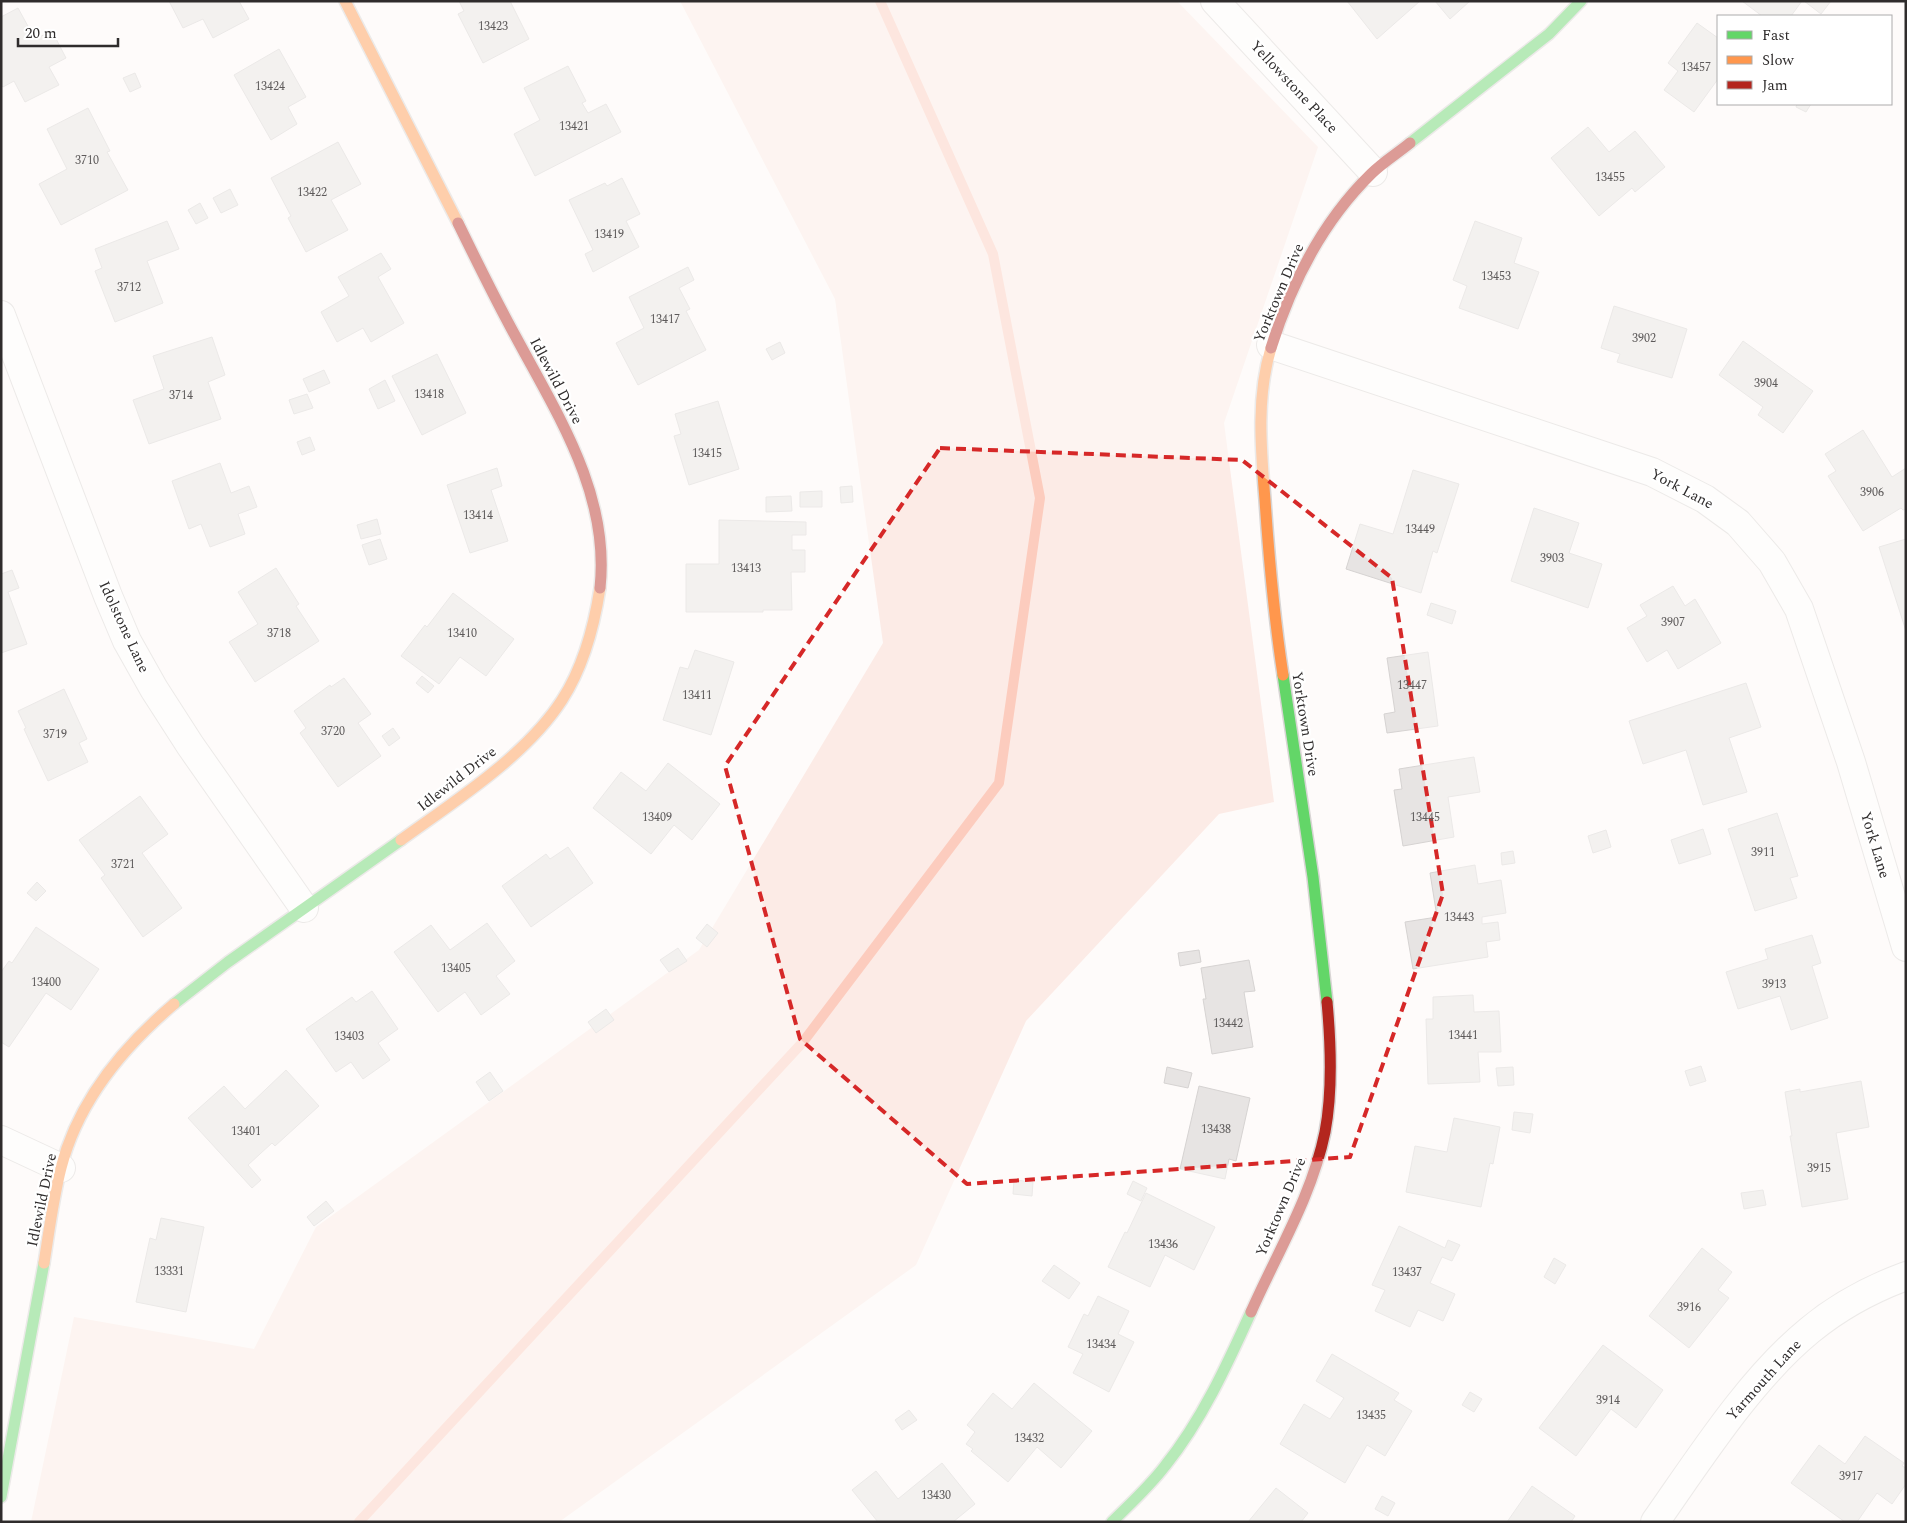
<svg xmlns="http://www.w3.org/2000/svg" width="1907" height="1523" font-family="Spectral,serif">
	<rect width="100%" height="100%" fill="#fefbfa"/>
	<path fill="#fcebe6" d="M 680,1 L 1177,1 L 1318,147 L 1224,423 L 1274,802 L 1219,814 L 1026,1021 L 916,1265 L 559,1522 L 31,1522 L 74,1317 L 254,1349 L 316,1227 L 699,950 L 883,643 L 835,299 Z"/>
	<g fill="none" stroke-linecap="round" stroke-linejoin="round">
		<path stroke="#fcccbe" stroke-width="10" d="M 359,1522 L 803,1042 L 999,783 L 1040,498 L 993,254 L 880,1"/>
	</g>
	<g fill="#e7e4e3" stroke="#d6d3d2">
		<path d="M 169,1 L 239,1 L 249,19 L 213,38 L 203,19 L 183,28 Z"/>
		<path d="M 459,1 L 510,1 L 529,39 L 483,63 L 458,14 L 464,11 Z"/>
		<path d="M 1347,1 L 1420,1 L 1377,39 Z"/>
		<path d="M 1435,1 L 1470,1 L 1450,19 Z"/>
		<path d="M 1742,1 L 1802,1 L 1791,16 L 1762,16 Z"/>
		<path d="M 1804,1 L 1831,1 L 1821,14 Z"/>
		<path d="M 18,8 L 35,39 L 52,31 L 66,58 L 49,67 L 59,85 L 25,102 L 14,81 L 3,87 L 1,85 L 1,17 Z"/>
		<path d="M 1697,23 L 1718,38 L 1718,79 L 1694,112 L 1664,90 L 1678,71 L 1668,63 Z"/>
		<path d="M 279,49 L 306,97 L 288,107 L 297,124 L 271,140 L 234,75 Z"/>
		<path d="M 568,66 L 586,101 L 582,103 L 588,113 L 606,104 L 621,132 L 535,176 L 514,134 L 540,120 L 524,88 Z"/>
		<path d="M 135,73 L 141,87 L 130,92 L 123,78 Z"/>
		<path d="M 1797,104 L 1811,104 L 1806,112 L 1796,107 Z"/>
		<path d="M 88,108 L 110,151 L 107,152 L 128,190 L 61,225 L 39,184 L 67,169 L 47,129 Z"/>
		<path d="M 1588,127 L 1609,152 L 1635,131 L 1665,167 L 1635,192 L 1632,188 L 1599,216 L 1551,158 Z"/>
		<path d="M 338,142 L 361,184 L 331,200 L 348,230 L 306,252 L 288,218 L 291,216 L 271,178 Z"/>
		<path d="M 622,178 L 640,214 L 626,221 L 639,247 L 593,272 L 585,254 L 593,250 L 569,200 L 605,183 L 607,186 Z"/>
		<path d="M 230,189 L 238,205 L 221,213 L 213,198 Z"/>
		<path d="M 200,203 L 208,218 L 196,224 L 188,210 Z"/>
		<path d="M 167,221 L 179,249 L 147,261 L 163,303 L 115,322 L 95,271 L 102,268 L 95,249 Z"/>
		<path d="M 1475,221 L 1522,238 L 1514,263 L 1539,272 L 1518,329 L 1459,308 L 1467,286 L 1453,280 Z"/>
		<path d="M 381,253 L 391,269 L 378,277 L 404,323 L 371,342 L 363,328 L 337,342 L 321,312 L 349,296 L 338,277 Z"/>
		<path d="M 688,267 L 694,280 L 679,288 L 690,309 L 686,311 L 706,350 L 638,385 L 616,343 L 644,328 L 629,297 Z"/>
		<path d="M 1614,306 L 1687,329 L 1672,378 L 1617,362 L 1620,354 L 1601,348 Z"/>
		<path d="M 212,337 L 225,375 L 208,382 L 221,419 L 149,444 L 133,400 L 164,389 L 153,356 Z"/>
		<path d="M 1743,341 L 1813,391 L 1783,433 L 1758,415 L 1763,407 L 1719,375 Z"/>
		<path d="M 780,342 L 785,353 L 772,360 L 766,349 Z"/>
		<path d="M 437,354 L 466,413 L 422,435 L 392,376 Z"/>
		<path d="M 324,370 L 330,383 L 309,392 L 303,379 Z"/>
		<path d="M 385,380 L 395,401 L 378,409 L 369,389 Z"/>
		<path d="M 307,394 L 313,408 L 294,414 L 289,400 Z"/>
		<path d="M 718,401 L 739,469 L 689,485 L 674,436 L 681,434 L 675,414 Z"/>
		<path d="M 1863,430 L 1892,477 L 1906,468 L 1906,509 L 1903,510 L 1901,508 L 1863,531 L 1828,476 L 1836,471 L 1825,454 Z"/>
		<path d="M 310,437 L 315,450 L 302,455 L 297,442 Z"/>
		<path d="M 220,463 L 231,493 L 249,486 L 257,507 L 238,514 L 245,534 L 210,547 L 201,524 L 189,529 L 172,481 Z"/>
		<path d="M 497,468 L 502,486 L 491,490 L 508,541 L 470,553 L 447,485 Z"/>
		<path d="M 1413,470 L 1459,484 L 1437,553 L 1433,551 L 1421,593 L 1346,569 L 1360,524 L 1393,534 Z"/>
		<path d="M 852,486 L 853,502 L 841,503 L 840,487 Z"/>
		<path d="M 822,491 L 822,507 L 800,507 L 800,492 Z"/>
		<path d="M 791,496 L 792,511 L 766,512 L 766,497 Z"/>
		<path d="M 1534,508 L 1579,523 L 1569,553 L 1602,564 L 1588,608 L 1511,581 Z"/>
		<path d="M 377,519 L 381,534 L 361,539 L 357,525 Z"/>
		<path d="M 719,520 L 806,522 L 806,535 L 792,535 L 792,550 L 805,550 L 805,572 L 791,572 L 792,610 L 763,610 L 763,612 L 686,612 L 686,564 L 719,564 Z"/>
		<path d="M 380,539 L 387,559 L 369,565 L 362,545 Z"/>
		<path d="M 1906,539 L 1906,631 L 1879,547 Z"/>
		<path d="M 276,568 L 299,604 L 296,606 L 319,641 L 255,682 L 229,642 L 258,624 L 238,592 Z"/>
		<path d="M 12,570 L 19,588 L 8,592 L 27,644 L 1,653 L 1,574 Z"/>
		<path d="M 1673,586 L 1685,606 L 1695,599 L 1721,643 L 1678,669 L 1667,650 L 1647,662 L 1627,628 L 1647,616 L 1640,605 Z"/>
		<path d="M 453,593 L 514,639 L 486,676 L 460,657 L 439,684 L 401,656 L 425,625 L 427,627 Z"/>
		<path d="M 1431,603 L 1456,611 L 1452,624 L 1427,615 Z"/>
		<path d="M 695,650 L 734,662 L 711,735 L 663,720 L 680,667 L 688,669 Z"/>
		<path d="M 1428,652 L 1438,726 L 1387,733 L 1384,714 L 1395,712 L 1387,658 Z"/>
		<path d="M 422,676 L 434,686 L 428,693 L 416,683 Z"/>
		<path d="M 344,678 L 371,714 L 358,723 L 381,756 L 338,787 L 300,733 L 306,728 L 294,711 L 330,685 L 331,687 Z"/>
		<path d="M 1746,683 L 1761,727 L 1729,738 L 1747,792 L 1703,805 L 1686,750 L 1643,764 L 1629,721 Z"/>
		<path d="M 64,689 L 87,739 L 79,743 L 88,762 L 48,781 L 24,729 L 26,728 L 18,711 Z"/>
		<path d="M 393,728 L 400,738 L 389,746 L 382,736 Z"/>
		<path d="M 1474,757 L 1480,792 L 1448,797 L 1454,837 L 1403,846 L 1394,790 L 1402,789 L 1399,769 Z"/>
		<path d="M 668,763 L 720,804 L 692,840 L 674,825 L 651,854 L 593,808 L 621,772 L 646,791 Z"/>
		<path d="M 140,796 L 168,834 L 142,853 L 182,908 L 143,937 L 101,878 L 105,875 L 79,840 Z"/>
		<path d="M 1777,813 L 1798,876 L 1790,878 L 1797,898 L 1755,911 L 1728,829 Z"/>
		<path d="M 1703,829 L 1711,854 L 1679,864 L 1671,840 Z"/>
		<path d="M 1606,830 L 1611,847 L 1593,853 L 1588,836 Z"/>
		<path d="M 568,847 L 593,883 L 531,927 L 502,886 L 546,854 L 550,859 Z"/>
		<path d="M 1513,851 L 1515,863 L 1502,865 L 1501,853 Z"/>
		<path d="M 1475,865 L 1478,884 L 1501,880 L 1506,913 L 1482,917 L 1482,924 L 1498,922 L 1500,940 L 1486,942 L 1488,957 L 1413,969 L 1405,922 L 1437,917 L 1430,873 Z"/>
		<path d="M 37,882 L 46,891 L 36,901 L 27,893 Z"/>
		<path d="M 487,923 L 515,961 L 496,976 L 510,994 L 481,1015 L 465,992 L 438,1012 L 394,952 L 431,925 L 450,950 Z"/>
		<path d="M 707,924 L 718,933 L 707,947 L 696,938 Z"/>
		<path d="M 36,927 L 99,969 L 71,1010 L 46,993 L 9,1047 L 1,1042 L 1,972 L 9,961 L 12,963 Z"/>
		<path d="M 1812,935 L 1821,963 L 1812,966 L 1828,1018 L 1791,1030 L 1780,996 L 1738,1009 L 1726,972 L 1768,959 L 1765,949 Z"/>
		<path d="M 678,948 L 687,961 L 669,972 L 660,960 Z"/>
		<path d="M 1199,950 L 1201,962 L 1180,966 L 1178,953 Z"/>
		<path d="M 1249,960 L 1255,991 L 1244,992 L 1253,1047 L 1212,1054 L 1203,999 L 1206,999 L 1201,968 Z"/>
		<path d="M 372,991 L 398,1029 L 378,1043 L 390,1060 L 363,1079 L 351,1062 L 336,1072 L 306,1029 L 352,997 L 356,1002 Z"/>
		<path d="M 1473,995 L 1474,1012 L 1499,1011 L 1501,1052 L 1478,1052 L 1480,1082 L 1428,1084 L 1426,1019 L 1433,1019 L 1433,997 Z"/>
		<path d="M 606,1009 L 614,1020 L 596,1033 L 588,1022 Z"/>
		<path d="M 1701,1066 L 1706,1081 L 1690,1086 L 1685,1071 Z"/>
		<path d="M 1167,1067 L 1192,1073 L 1188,1088 L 1164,1083 Z"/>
		<path d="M 1513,1067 L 1514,1085 L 1498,1086 L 1496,1068 Z"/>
		<path d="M 286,1070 L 319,1106 L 275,1146 L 272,1143 L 248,1165 L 261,1180 L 252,1188 L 188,1118 L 224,1086 L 245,1109 Z"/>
		<path d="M 490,1072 L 503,1091 L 489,1101 L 476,1082 Z"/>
		<path d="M 1861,1081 L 1869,1127 L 1836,1133 L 1848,1199 L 1802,1207 L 1790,1136 L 1792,1136 L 1785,1092 L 1800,1089 L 1800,1092 Z"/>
		<path d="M 1199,1086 L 1250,1098 L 1236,1161 L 1229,1159 L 1225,1179 L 1180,1169 Z"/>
		<path d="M 1514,1112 L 1533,1114 L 1530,1133 L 1512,1130 Z"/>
		<path d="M 1454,1118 L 1500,1127 L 1493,1164 L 1490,1163 L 1481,1207 L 1406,1192 L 1415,1146 L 1447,1152 Z"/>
		<path d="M 1014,1180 L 1033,1182 L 1032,1196 L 1013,1194 Z"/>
		<path d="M 1133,1181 L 1147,1188 L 1141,1201 L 1127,1194 Z"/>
		<path d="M 1763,1190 L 1766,1205 L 1744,1209 L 1741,1193 Z"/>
		<path d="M 1146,1193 L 1215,1227 L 1194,1270 L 1165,1255 L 1150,1287 L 1108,1267 L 1125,1232 L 1127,1233 Z"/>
		<path d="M 326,1201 L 334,1211 L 314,1226 L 307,1217 Z"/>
		<path d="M 161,1218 L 204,1227 L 186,1312 L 136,1302 L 150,1238 L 156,1240 Z"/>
		<path d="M 1399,1226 L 1445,1248 L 1448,1240 L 1460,1245 L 1452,1261 L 1442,1257 L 1430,1283 L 1455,1294 L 1443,1321 L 1418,1310 L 1410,1327 L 1375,1311 L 1385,1290 L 1372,1285 Z"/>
		<path d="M 1702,1248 L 1732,1272 L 1718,1290 L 1729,1298 L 1689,1348 L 1649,1316 Z"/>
		<path d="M 1554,1258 L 1566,1265 L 1555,1284 L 1544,1277 Z"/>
		<path d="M 1054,1265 L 1080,1283 L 1069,1299 L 1042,1281 Z"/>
		<path d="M 1098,1296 L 1129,1311 L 1118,1334 L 1134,1342 L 1109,1392 L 1073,1373 L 1083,1354 L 1068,1347 L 1084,1314 L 1088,1316 Z"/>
		<path d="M 1603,1345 L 1663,1390 L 1636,1428 L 1611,1409 L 1576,1456 L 1539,1428 Z"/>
		<path d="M 1332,1354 L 1399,1393 L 1394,1400 L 1412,1411 L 1385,1456 L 1367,1445 L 1345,1483 L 1280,1444 L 1304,1404 L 1330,1419 L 1344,1398 L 1316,1381 Z"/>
		<path d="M 1034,1383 L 1092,1431 L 1061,1468 L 1037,1447 L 1008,1482 L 971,1451 L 973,1449 L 966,1444 L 975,1432 L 967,1425 L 993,1393 L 1012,1409 Z"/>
		<path d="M 1470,1392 L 1482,1399 L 1474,1412 L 1462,1405 Z"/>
		<path d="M 909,1410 L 917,1420 L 902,1430 L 895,1420 Z"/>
		<path d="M 1865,1436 L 1904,1463 L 1902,1466 L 1906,1468 L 1906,1484 L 1892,1504 L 1877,1493 L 1857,1522 L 1845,1522 L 1791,1483 L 1819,1445 L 1845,1464 Z"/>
		<path d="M 942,1463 L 975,1504 L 953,1522 L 878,1522 L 852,1490 L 876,1471 L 898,1499 Z"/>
		<path d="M 1532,1486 L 1575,1516 L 1571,1522 L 1507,1522 Z"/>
		<path d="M 1276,1488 L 1308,1513 L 1301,1522 L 1248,1522 Z"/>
		<path d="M 1382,1496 L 1395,1503 L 1388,1516 L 1375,1509 Z"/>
	</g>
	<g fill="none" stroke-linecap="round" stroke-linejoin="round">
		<defs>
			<g id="street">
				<path d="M 1215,1 L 1373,172"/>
				<path d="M 1,315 L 108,596 L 127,641 L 154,689 L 190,745 L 304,908"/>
				<path d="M 1271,345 L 1652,472 L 1705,499 L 1738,523 L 1772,562 L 1799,609 L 1851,762 L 1906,947"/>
				<path d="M 1,1140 L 61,1168"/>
				<path d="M 1655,1522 C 1700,1458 1750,1379 1810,1330 C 1839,1306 1871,1289 1906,1276"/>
			</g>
			<g id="fast">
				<path d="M 1410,143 L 1549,34 L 1581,1"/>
				<path d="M 1283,675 L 1313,877 L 1327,1002"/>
				<path d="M 174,1004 L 228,962 L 401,840"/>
				<path d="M 1,1497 L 44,1263"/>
				<path d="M 1112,1522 C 1130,1504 1149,1487 1165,1466 C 1202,1420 1227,1365 1251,1312"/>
			</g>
			<g id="slow">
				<path d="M 345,1 L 458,223"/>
				<path d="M 1271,348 C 1256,397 1261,450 1265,500 C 1269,559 1274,617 1283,675"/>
				<path d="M 401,840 C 455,801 526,756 562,700 C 584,666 594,627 600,588"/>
				<path d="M 44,1263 C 49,1232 53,1199 61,1168 C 78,1101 122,1048 174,1004"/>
			</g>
			<g id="jam">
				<path d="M 458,223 C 477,262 496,301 517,339 C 559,417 610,496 600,588"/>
				<path d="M 1271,348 C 1291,284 1323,221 1371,174 C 1383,162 1398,153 1410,143"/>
				<path d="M 1251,1312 C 1277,1253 1312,1196 1325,1132 C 1333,1090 1331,1045 1327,1002"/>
			</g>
		</defs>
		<use href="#street" stroke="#d8d5d4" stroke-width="30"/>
		<use href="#fast" stroke="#d8d5d4" stroke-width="14"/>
		<use href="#slow" stroke="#d8d5d4" stroke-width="14"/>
		<use href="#jam" stroke="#d8d5d4" stroke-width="14"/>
		<use href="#street" stroke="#fffefe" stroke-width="28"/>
		<use href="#fast" stroke="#63d668" stroke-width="11"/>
		<use href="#slow" stroke="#ff974d" stroke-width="11"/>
		<use href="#jam" stroke="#b3261e" stroke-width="11"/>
	</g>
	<path d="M0 0H1907V1523H0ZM 940,448 L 1242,460 L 1392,578 L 1443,894 L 1350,1157 L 967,1184 L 800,1039 L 725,766 Z" fill="#fefbfa" fill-opacity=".55" fill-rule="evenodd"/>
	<path fill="none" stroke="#d62828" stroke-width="4" stroke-dasharray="10 6" stroke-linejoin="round" d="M 940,448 L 1242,460 L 1392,578 L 1443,894 L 1350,1157 L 967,1184 L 800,1039 L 725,766 Z"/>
	<g text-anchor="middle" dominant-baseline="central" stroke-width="4.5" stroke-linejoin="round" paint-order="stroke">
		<g font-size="12" fill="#5d5a5a">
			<text x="493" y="26">13423</text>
			<text x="1696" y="67">13457</text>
			<text x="270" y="86">13424</text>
			<text x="574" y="126">13421</text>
			<text x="87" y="160">3710</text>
			<text x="1610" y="177">13455</text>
			<text x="312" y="192">13422</text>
			<text x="609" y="234">13419</text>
			<text x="1496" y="276">13453</text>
			<text x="129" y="287">3712</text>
			<text x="665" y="319">13417</text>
			<text x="1644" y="338">3902</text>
			<text x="1766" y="383">3904</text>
			<text x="429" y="394">13418</text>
			<text x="181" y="395">3714</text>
			<text x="707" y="453">13415</text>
			<text x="1872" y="492">3906</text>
			<text x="478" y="515">13414</text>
			<text x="1420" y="529">13449</text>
			<text x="1552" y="558">3903</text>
			<text x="746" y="568">13413</text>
			<text x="1673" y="622">3907</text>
			<text x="279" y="633">3718</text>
			<text x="462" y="633">13410</text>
			<text x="1412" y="685">13447</text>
			<text x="697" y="695">13411</text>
			<text x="333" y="731">3720</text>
			<text x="55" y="734">3719</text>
			<text x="657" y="817">13409</text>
			<text x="1425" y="817">13445</text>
			<text x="1763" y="852">3911</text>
			<text x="123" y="864">3721</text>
			<text x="1459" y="917">13443</text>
			<text x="456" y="968">13405</text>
			<text x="46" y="982">13400</text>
			<text x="1774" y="984">3913</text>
			<text x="1228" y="1023">13442</text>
			<text x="1463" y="1035">13441</text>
			<text x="349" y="1036">13403</text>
			<text x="1216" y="1129">13438</text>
			<text x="246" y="1131">13401</text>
			<text x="1819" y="1168">3915</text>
			<text x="1163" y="1244">13436</text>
			<text x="169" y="1271">13331</text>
			<text x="1407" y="1272">13437</text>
			<text x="1689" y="1307">3916</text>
			<text x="1101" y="1344">13434</text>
			<text x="1608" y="1400">3914</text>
			<text x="1371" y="1415">13435</text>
			<text x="1029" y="1438">13432</text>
			<text x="1851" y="1476">3917</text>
			<text x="936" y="1495">13430</text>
		</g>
		<g font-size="15" fill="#2f2c2c" stroke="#fff">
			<text transform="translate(1294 87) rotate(47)">Yellowstone Place</text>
			<text transform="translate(1279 293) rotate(-67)">Yorktown Drive</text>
			<text transform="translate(556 381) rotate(62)">Idlewild Drive</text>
			<text transform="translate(1682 489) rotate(28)">York Lane</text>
			<text transform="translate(124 627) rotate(65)">Idolstone Lane</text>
			<text transform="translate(1305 724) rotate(81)">Yorktown Drive</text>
			<text transform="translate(457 779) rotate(-38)">Idlewild Drive</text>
			<text transform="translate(1875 845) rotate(73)">York Lane</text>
			<text transform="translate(42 1200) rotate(-78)">Idlewild Drive</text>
			<text transform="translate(1281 1207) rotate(-67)">Yorktown Drive</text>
			<text transform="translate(1764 1380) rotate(-48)">Yarmouth Lane</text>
		</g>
	</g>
	<rect width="1907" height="1523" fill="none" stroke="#2f2c2c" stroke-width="5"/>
	<rect x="1717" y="15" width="175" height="90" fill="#ffffff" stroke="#acabab"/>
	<rect x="1727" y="31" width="25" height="8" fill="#63d668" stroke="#acabab"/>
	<text x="1762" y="40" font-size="15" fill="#2f2c2c">Fast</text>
	<rect x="1727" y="56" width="25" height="8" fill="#ff974d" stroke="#acabab"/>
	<text x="1762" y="65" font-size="15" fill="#2f2c2c">Slow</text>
	<rect x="1727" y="81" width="25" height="8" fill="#b3261e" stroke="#acabab"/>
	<text x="1762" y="90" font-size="15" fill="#2f2c2c">Jam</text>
	<path d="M18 38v8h100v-8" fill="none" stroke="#2f2c2c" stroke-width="2.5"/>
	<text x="25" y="38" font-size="15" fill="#2f2c2c" stroke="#ffffff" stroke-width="4" paint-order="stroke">20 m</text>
</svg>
